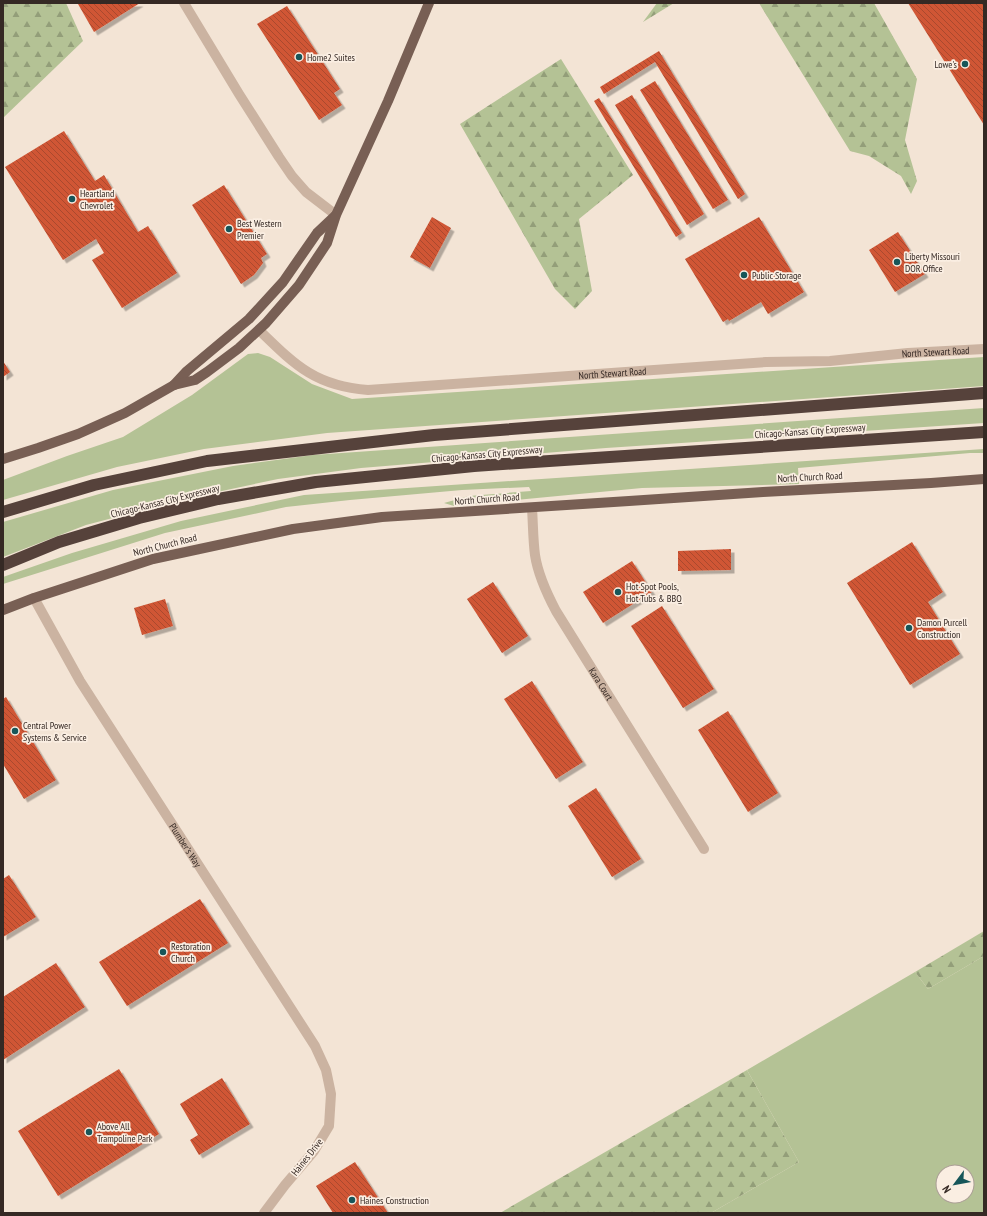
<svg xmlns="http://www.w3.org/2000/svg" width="987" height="1216" font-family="'PT Sans Narrow',sans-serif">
	<defs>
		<pattern id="forest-firs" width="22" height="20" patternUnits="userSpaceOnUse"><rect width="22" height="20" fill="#b4c295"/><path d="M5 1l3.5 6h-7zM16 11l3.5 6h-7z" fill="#939e79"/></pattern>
		<pattern id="building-back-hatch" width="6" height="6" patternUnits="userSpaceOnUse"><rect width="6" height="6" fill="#d05736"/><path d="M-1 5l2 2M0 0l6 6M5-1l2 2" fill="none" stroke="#aa482d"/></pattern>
		<filter id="shadow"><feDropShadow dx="3.5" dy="3.5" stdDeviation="0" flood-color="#0004"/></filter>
	</defs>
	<rect width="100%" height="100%" fill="#f3e4d5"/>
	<g fill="#b4c295" fill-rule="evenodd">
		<path d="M 258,353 L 270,357 L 312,384 L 352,399 L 984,357 L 984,386 L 327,433 L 204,449 L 117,467 L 3,500 L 3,480 L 67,456 L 123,437 L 192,395 L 248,354 Z"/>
		<path d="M 984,408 L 984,423 L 606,448 L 361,468 L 278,479 L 189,498 L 86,525 L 3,557 L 3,522 L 113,490 L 233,466 L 313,455 Z"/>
		<path d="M 984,449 L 984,453 L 970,453 L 798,468 L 799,484 L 642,488 L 454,506 L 444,503 L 469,496 L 531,491 L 529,487 L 462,490 L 350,500 L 286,507 L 165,533 L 3,584 L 3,577 L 72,553 L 181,521 L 304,495 Z"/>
		<path d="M 984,956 L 984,1213 L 711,1213 L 799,1162 L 747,1070 L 915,972 L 928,989 ZM 943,1172 L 967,1172 L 967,1196 L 943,1196 Z"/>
	</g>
	<g fill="url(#forest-firs)">
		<path d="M 3,3 L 66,3 L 83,41 L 3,118 Z"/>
		<path d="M 657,3 L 674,3 L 643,22 Z"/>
		<path d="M 759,3 L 874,3 L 917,79 L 905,140 L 917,181 L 911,194 L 901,176 L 869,156 L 850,151 Z"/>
		<path d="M 561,59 L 633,175 L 579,219 L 592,291 L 575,309 L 555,289 L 460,124 Z"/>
		<path d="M 984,931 L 984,956 L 928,989 L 915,972 Z"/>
		<path d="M 747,1070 L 799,1162 L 711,1213 L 500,1213 Z"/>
	</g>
	<g fill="url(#building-back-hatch)" filter="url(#shadow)">
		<path d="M 80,3 L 140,3 L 94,32 L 78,4 Z"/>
		<path d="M 908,3 L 984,3 L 984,125 Z"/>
		<path d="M 287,6 L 340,89 L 334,93 L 342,105 L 319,120 L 257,24 Z"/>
		<path d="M 659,51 L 745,194 L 738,199 L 655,62 L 604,94 L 600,87 Z"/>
		<path d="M 655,81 L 728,200 L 713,209 L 640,90 Z"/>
		<path d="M 632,95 L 704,214 L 687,225 L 615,105 Z"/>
		<path d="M 599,98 L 682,233 L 676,237 L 594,101 Z"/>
		<path d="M 64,131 L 95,181 L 104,175 L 138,232 L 148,226 L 177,273 L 122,308 L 92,260 L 104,253 L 96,239 L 63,260 L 5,167 Z"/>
		<path d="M 224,185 L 267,254 L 261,258 L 263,263 L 254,275 L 241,284 L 192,205 Z"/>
		<path d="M 432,217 L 451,228 L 430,268 L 410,257 Z"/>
		<path d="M 759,217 L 804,292 L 768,314 L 761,302 L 729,321 L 728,319 L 723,322 L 685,259 Z"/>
		<path d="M 898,232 L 925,274 L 895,292 L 869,250 Z"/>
		<path d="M 3,361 L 10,372 L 3,377 Z"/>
		<path d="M 912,542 L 943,592 L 928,602 L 960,654 L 910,685 L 847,583 Z"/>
		<path d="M 731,549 L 731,570 L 678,571 L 678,551 Z"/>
		<path d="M 632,561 L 652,592 L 603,623 L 583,592 Z"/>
		<path d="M 493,582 L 528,636 L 502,653 L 467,599 Z"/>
		<path d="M 165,599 L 173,626 L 142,635 L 134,608 Z"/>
		<path d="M 662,606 L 714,689 L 683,708 L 631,626 Z"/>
		<path d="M 532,681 L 583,762 L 556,779 L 504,699 Z"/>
		<path d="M 6,697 L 56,780 L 24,799 L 3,764 L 3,699 Z"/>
		<path d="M 728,711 L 778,793 L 748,812 L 698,730 Z"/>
		<path d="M 596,788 L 641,859 L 612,877 L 568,806 Z"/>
		<path d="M 9,875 L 36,917 L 3,937 L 3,879 Z"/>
		<path d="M 200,899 L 228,943 L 127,1006 L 99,962 Z"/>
		<path d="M 56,963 L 85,1007 L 3,1060 L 3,997 Z"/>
		<path d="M 119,1069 L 159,1134 L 58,1196 L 18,1131 Z"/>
		<path d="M 222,1078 L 250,1124 L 199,1155 L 190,1140 L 198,1135 L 180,1104 Z"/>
		<path d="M 355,1162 L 388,1213 L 333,1213 L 316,1186 Z"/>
	</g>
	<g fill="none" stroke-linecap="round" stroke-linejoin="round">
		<g stroke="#cbb3a1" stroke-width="10">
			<path d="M 184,3 L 239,94 L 279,157 L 292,176 L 306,192 L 336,215"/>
			<path id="s1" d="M 259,330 C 295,365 315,386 368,390 L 766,362 L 830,361 L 908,353 L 984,349"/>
			<path id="s2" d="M 532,508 C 533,523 533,540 535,555 C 538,575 547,594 556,611 L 704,849"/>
			<path id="s3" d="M 34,598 L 80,681 L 315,1046 L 326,1070 L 331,1094 L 329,1126 L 314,1151 L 285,1185 L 264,1213"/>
		</g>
		<g stroke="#785f54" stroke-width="10">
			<path d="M 174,385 L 187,371 L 249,319 L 283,282 L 317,233 L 335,216"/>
			<path d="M 3,459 L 38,448 L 78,434 L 125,413 L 174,385 L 195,380 L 207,372 L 239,348 L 266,323 L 299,285 L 327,243 L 336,215 L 388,101 L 429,3"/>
			<path d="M 3,610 L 34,598 L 153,559 L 293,529 L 382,517 L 629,501 L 763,492 L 931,483 L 984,479"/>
		</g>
		<g stroke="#56423b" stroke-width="12">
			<path d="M 3,512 L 94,485 L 207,461 L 434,435 L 984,393"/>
			<path d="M 3,565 L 59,542 L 139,518 L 218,499 L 316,482 L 474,466 L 984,432"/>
		</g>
	</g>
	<g fill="#175659" stroke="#faeee2" stroke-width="1.5">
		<circle cx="299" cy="57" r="4"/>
		<circle cx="965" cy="64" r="4"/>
		<circle cx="72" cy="199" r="4"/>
		<circle cx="229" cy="229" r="4"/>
		<circle cx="897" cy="262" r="4"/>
		<circle cx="744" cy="275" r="4"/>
		<circle cx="618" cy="592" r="4"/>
		<circle cx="909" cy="628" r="4"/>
		<circle cx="15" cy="731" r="4"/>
		<circle cx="163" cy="952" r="4"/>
		<circle cx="89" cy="1132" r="4"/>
		<circle cx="352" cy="1200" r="4"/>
	</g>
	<g text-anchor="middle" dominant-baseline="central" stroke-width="3.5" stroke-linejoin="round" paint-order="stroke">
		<g font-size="10" fill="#352924" stroke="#faeee2" text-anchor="start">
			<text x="307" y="57">Home2 Suites</text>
			<text x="957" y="64" text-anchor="end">Lowe's</text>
			<text x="80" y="193">Heartland<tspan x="80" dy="12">Chevrolet</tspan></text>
			<text x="237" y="223">Best Western<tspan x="237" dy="12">Premier</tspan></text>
			<text x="905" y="256">Liberty Missouri<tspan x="905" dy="12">DOR Office</tspan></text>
			<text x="752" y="275">Public Storage</text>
			<text x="626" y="586">Hot Spot Pools,<tspan x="626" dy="12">Hot Tubs &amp; BBQ</tspan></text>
			<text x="917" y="622">Damon Purcell<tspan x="917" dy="12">Construction</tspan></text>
			<text x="23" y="725">Central Power<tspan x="23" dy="12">Systems &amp; Service</tspan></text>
			<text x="171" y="946">Restoration<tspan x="171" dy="12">Church</tspan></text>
			<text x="97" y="1126">Above All<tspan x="97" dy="12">Trampoline Park</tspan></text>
			<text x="360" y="1200">Haines Construction</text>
		</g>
		<g font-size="10" fill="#352924" stroke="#faeee2">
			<text stroke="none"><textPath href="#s1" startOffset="697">North Stewart Road</textPath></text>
			<text stroke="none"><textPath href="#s1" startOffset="373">North Stewart Road</textPath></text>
			<text transform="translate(810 431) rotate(-4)">Chicago-Kansas City Expressway</text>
			<text transform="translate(487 454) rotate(-5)">Chicago-Kansas City Expressway</text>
			<text transform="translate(810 477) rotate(-3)">North Church Road</text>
			<text transform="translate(487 499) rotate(-4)">North Church Road</text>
			<text transform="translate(165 501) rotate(-14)">Chicago-Kansas City Expressway</text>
			<text transform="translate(165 545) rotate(-14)">North Church Road</text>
			<text stroke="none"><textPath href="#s2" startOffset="193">Kara Court</textPath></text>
			<text stroke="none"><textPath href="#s3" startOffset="290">Plumber's Way</textPath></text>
			<text transform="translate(307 1157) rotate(-52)">Haines Drive</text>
		</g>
	</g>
	<rect width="987" height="1216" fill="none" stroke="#352924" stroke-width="8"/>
	<g transform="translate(955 1184) rotate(238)"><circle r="19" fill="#faeee2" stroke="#ab9f96"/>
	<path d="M0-3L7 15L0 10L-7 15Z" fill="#175659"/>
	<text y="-6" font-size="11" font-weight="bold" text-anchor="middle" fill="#352924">N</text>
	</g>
</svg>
